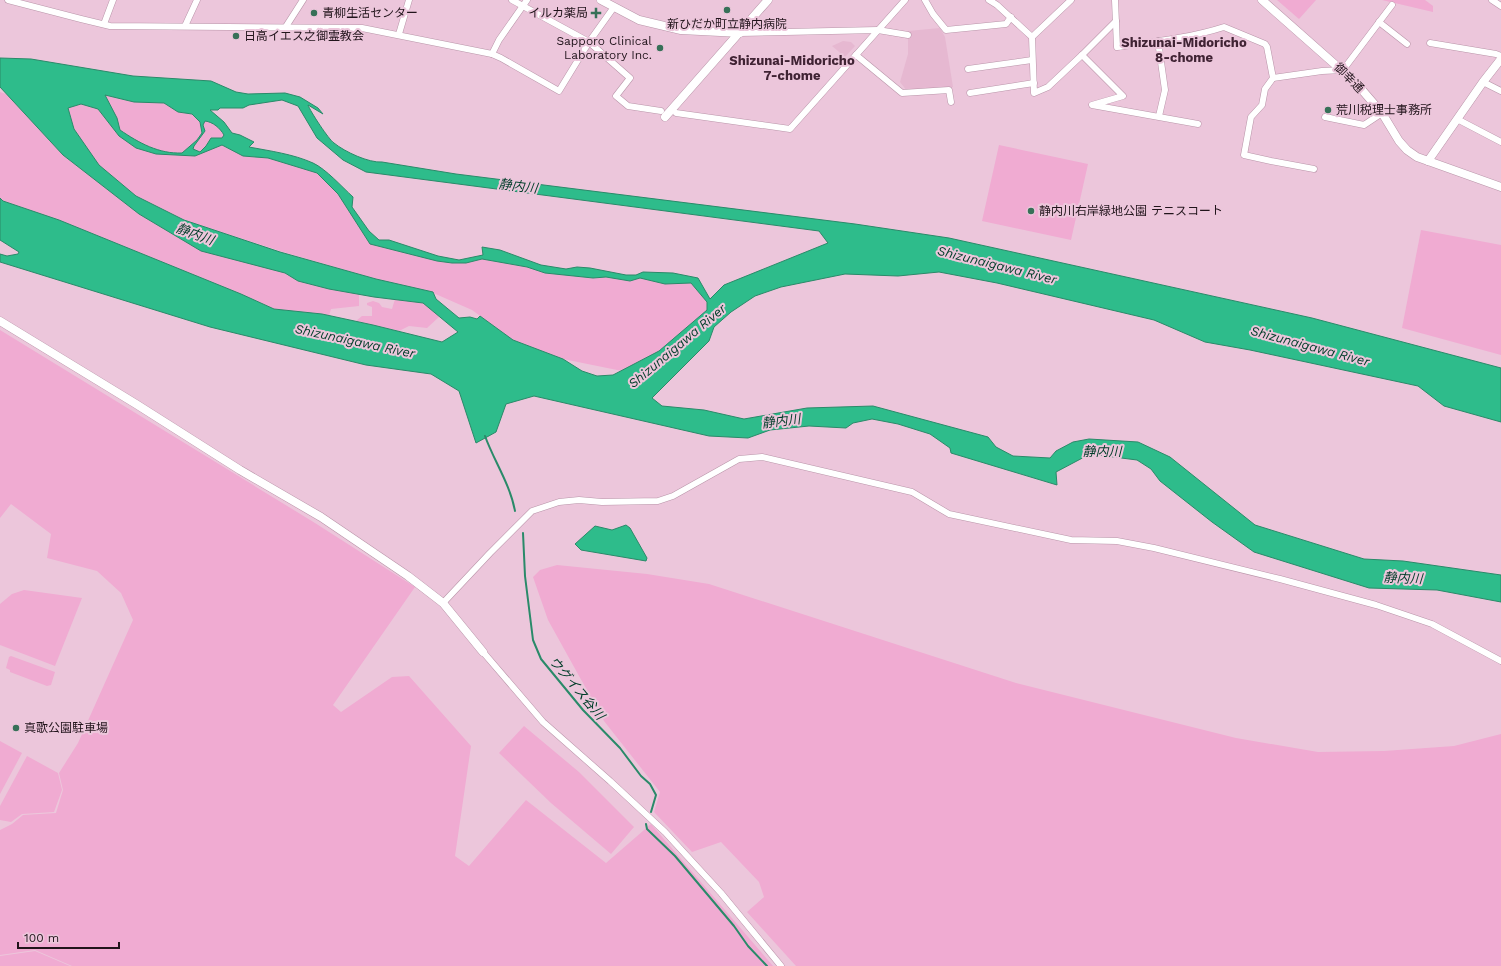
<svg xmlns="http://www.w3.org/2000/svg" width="1501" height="966" font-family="'Work Sans','Noto Sans JP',sans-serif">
	<rect width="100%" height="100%" fill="#ecc6db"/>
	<g fill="#e6b8d1">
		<path d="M 940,28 L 945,37 L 953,87 L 907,91 L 900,82 L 908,54 L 908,31 Z"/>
		<path d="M 843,41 L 851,42 L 855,46 L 845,57 L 832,46 Z"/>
	</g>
	<g fill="#f0abd2">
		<path d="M 1277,0 L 1316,0 L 1299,19 Z"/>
		<path d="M 1382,0 L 1425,0 L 1433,6 L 1433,12 Z"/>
		<path d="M 0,92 L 6,94 L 63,155 L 139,214 L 200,250 L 285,273 L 298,281 L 329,289 L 359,294 L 359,306 L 331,309 L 329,316 L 274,309 L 241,294 L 59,220 L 3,201 L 0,198 Z"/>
		<path d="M 104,95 L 134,102 L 164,103 L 178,112 L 192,114 L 200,122 L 202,133 L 197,140 L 182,153 C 159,154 139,143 120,130 L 117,118 Z"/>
		<path d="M 81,104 L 98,109 L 120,136 L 136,148 L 156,154 L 195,156 L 222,145 L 243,156 L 268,158 L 317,173 L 338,194 L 371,244 L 437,261 L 452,263 L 466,263 L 482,259 L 527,267 L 545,273 L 593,278 L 606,277 L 630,281 L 640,278 L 665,284 L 691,283 L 707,302 L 707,310 L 659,351 L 622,371 L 563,359 L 513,340 L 472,310 L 431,292 L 376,279 L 280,251 L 184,220 L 136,196 L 99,165 L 74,129 L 68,108 Z"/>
		<path d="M 205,121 C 213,122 220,128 224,135 L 222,138 L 211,138 L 206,146 L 200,152 L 193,149 L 194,146 L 205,131 L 203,125 Z"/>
		<path d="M 999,145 L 1088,164 L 1071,240 L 982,221 Z"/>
		<path d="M 1421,230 L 1501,245 L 1501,355 L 1402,328 Z"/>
		<path d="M 395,299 L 423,303 L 440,316 L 427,328 L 409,326 L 399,331 L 356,321 L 362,316 L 372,316 L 372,307 L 367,305 L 367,303 L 373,301 L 379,303 L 382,307 L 392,309 Z"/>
		<path d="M 0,330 L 315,523 L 415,587 L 333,705 L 341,712 L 392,677 L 409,676 L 471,746 L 455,856 L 469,866 L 526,800 L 606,863 L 651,824 L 773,966 L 72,966 L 35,950 L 0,955 L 0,830 L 12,824 L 23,815 L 56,813 L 63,790 L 59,773 L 78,743 L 133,620 L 121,593 L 97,571 L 47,558 L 51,534 L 11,504 L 0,518 Z"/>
		<path d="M 557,565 L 647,574 L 709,584 L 1016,683 L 1236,738 L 1318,752 L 1384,751 L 1454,746 L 1501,734 L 1501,966 L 796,966 L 747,912 L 764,897 L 759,882 L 721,842 L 692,852 L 654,812 L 660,792 L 604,721 L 548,620 L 533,577 L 540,570 Z"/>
		<path d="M 24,590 L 82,598 L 55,666 L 0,645 L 0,604 L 12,594 Z"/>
		<path d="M 11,656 L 55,672 L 51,685 L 47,686 L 10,672 L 10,670 L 6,668 L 9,657 Z"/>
		<path d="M 524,726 L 579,772 L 634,827 L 611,854 L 551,803 L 499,753 Z"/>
		<path d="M 0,741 L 22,753 L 0,794 Z"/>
		<path d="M 27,756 L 58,773 L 62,790 L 54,812 L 22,814 L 11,822 L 0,820 L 0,806 Z"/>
		<path d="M 35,951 L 70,966 L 0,966 L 0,956 Z"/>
	</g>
	<g fill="#2ebc8b" stroke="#2a8a69" fill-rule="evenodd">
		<path d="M 0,58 L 31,59 L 133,76 L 211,81 L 236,92 L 248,94 L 285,93 L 300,97 L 318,108 L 323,114 L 308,105 C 310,111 329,140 334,143 C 345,152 369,163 382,162 L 456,174 L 855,224 L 949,238 L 1312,318 L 1501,368 L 1501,422 L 1444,406 L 1418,386 L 1250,350 L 1205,342 L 1154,320 L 997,283 L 939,272 L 898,276 L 845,274 L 781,287 L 755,296 L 731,312 L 714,327 L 709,341 L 652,398 L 662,406 L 704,410 L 744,419 L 807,408 L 873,406 L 988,437 L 996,447 L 1013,456 L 1050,458 L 1056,451 L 1073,442 L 1089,439 L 1138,442 L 1170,457 L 1255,525 L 1364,559 L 1403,561 L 1501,575 L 1501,602 L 1437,590 L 1369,588 L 1254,552 L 1212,522 L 1160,481 L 1151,469 L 1137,460 L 1090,454 L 1056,472 L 1057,485 L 951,453 L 950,448 L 930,434 L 898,424 L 872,419 L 853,423 L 846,428 L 809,426 L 770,430 L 748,438 L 709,436 L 534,396 L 506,404 L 496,432 L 476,443 L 459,391 L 431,374 L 366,365 L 210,327 L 0,262 L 0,254 L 7,256 L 18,254 L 19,252 L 0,240 L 0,198 L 3,201 L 59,220 L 241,294 L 274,309 L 322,314 L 373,325 L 442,342 L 458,332 L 423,303 L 374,297 L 329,289 L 298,281 L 285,273 L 201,251 L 139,214 L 63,155 L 0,87 ZM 105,95 L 134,102 L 164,103 L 178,112 L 192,114 L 200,122 L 202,133 L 197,140 L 182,153 C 159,154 139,143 120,130 L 117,118 ZM 282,100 L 298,106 L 317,138 L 343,160 L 366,172 L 819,231 L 828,243 L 724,285 L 710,299 L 698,278 L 673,273 L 643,272 L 636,275 L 626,275 L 590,268 L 577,267 L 566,269 L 541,265 L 500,250 L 482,247 L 483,255 L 459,260 L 438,256 L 389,240 L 379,240 L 369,231 L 352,207 L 353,197 C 342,187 326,169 313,163 C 293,154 270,151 249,147 L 254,142 L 240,135 L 232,133 L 224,122 L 210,110 L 218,110 L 220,108 L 243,108 L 249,105 ZM 81,104 L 98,109 L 119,136 L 136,148 L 156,154 L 195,156 L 222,145 L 243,156 L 268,158 L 317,173 L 338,194 L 370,244 L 437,261 L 452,263 L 466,263 L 482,259 L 527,267 L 545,273 L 593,278 L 606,277 L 630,281 L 640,278 L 665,284 L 691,283 L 707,302 L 707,310 L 659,351 L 613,375 L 597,376 L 582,371 L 563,359 L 513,340 L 480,316 L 477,319 L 470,317 L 459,318 L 436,299 L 433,292 L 376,279 L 280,252 L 184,220 L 136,196 L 99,165 L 74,129 L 68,108 ZM 205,121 C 213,122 220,128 224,135 L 222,138 L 211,138 L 206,146 L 200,152 L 193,149 L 194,146 L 205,131 L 203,125 Z"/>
		<path d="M 626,525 L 630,528 L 647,558 L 646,561 L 581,550 L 575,544 L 595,526 L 612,530 Z"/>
	</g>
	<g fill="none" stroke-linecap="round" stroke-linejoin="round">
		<g stroke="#2a8a69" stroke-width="2">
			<path d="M 485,436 C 494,461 510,484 515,511"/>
			<path d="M 523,533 L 525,576 L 533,640 L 541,659 L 583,710 L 620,748 L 641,776 L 650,784 L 656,795 L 651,812"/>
			<path d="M 646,824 L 647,829 L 675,856 L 734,926 L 748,946 L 767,966"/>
		</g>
		<defs>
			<g id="street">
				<path d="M 8,0 L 81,19 L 110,26 L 362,28 L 492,54 L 501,58 L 559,91 L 589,42 L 614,7"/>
				<path d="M 512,0 L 589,42 L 630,78 L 616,96 L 628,106 L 661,111"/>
				<path d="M 925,0 L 933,14 L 946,30 L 1006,24 L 1011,17"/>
				<path d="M 989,0 L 997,5 L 1032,37 L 1034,93 L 1048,87 L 1082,55 L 1116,21"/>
				<path d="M 1115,0 L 1117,47 C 1152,42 1190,38 1224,27 L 1265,44 L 1267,47 L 1273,78 L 1265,89 L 1262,105 L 1251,117 L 1244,155 L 1271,161 L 1314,169"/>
				<path d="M 1492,0 L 1501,6"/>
				<path d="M 1379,22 L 1407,44"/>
				<path d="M 104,24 L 113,0"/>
				<path d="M 185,26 L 197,0"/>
				<path d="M 285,28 L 303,0"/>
				<path d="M 740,33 L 878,30 L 908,35"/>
				<path d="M 399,34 L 409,0"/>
				<path d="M 1032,37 L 1071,0"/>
				<path d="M 1158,41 L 1165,90 L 1159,116"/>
				<path d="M 1430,43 L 1496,54 L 1501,56"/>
				<path d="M 492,54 L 499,40 L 527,0"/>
				<path d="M 856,55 L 902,93 L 949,90 L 951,102"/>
				<path d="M 1082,55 L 1123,96 L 1092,105 L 1198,124"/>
				<path d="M 968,69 L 1032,60"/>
				<path d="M 1273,78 L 1322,71 L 1343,70 L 1392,5"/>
				<path d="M 1483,82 L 1501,91"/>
				<path d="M 970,93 L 1034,83"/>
				<path d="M 676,113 L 790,129 L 905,0"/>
				<path d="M 1325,117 L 1364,125 L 1382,113"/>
				<path d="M 1457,119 L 1501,142"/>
				<path d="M 443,603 L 490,553 L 532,511 L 559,502 L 579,500 L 602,502 L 658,501 L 673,496 L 739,459 L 762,457 L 912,492 L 949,514 L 1071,540 L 1117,541 L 1154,548 L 1280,579 L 1376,605 L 1432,624 L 1501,661"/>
				<path d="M 483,652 L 543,722 L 610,781 L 665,832 L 721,893 L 781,966"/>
			</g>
			<g id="secondary">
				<path d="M 601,0 L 639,20 L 681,30 L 740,33"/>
				<path d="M 1262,0 L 1356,83 L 1382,113 L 1399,141 L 1407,150 L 1417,157 L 1501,187"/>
				<path d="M 665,117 L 768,0"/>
				<path d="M 1428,161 L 1483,82 L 1501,59"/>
				<path d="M 0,321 L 136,404 L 240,470 L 321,517 L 408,576 L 443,603 L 483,652"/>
			</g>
		</defs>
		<use href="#street" stroke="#b995a9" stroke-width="7"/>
		<use href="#secondary" stroke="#b995a9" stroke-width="9"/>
		<use href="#street" stroke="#fff" stroke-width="6"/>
		<use href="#secondary" stroke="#fff" stroke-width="8"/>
	</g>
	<g fill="#377058" stroke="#ecc6db" stroke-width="1.5">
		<circle cx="727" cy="10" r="4"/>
		<circle cx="314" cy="13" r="4"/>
		<path d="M594 7h4v4h4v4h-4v4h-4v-4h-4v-4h4z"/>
		<circle cx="236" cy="36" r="4"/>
		<circle cx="660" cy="48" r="4"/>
		<circle cx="1328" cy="110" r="4"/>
		<circle cx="1031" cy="211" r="4"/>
		<circle cx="16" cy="728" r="4"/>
	</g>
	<g text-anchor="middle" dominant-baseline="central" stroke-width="4" stroke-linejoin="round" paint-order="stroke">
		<g font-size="12" fill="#21141b" stroke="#ecc6db" text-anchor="start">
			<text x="322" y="13">青柳生活センター</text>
			<text x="588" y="13" text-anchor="end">イルカ薬局</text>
			<text x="727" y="24" text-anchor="middle">新ひだか町立静内病院</text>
			<text x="244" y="36">日高イエス之御霊教会</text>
			<text x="652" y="41" text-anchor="end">Sapporo Clinical<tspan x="652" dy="14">Laboratory Inc.</tspan></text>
			<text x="1336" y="110">荒川税理士事務所</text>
			<text x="1039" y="211">静内川右岸緑地公園 テニスコート</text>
			<text x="24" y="728">真歌公園駐車場</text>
		</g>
		<g font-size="12" fill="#21141b" stroke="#ecc6db">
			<text transform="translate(1349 78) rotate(45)">御幸通</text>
		</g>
		<g font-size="13" font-weight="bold" fill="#402334" stroke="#ecc6db">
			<text x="1184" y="42">Shizunai-Midoricho<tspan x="1184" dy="15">8-chome</tspan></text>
			<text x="792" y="60">Shizunai-Midoricho<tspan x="792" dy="15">7-chome</tspan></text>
		</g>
		<g font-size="13" font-style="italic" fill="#003d29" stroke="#ecc6db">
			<text transform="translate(518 186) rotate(7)">静内川</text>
			<text transform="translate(195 234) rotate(20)">静内川</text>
			<text transform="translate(997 265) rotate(14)">Shizunaigawa River</text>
			<text transform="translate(355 341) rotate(12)">Shizunaigawa River</text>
			<text transform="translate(677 346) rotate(-40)">Shizunaigawa River</text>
			<text transform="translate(1310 346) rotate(15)">Shizunaigawa River</text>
			<text transform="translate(781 421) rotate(-7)">静内川</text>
			<text x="1102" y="451">静内川</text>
			<text transform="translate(1403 578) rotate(3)">静内川</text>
			<text transform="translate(577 688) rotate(50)">ウグイス谷川</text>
		</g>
	</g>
	<path d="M18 942v6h101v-6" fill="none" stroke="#21141b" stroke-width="2"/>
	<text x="24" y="942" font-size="12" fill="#21141b" stroke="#ecc6db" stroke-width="3" paint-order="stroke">100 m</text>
</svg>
